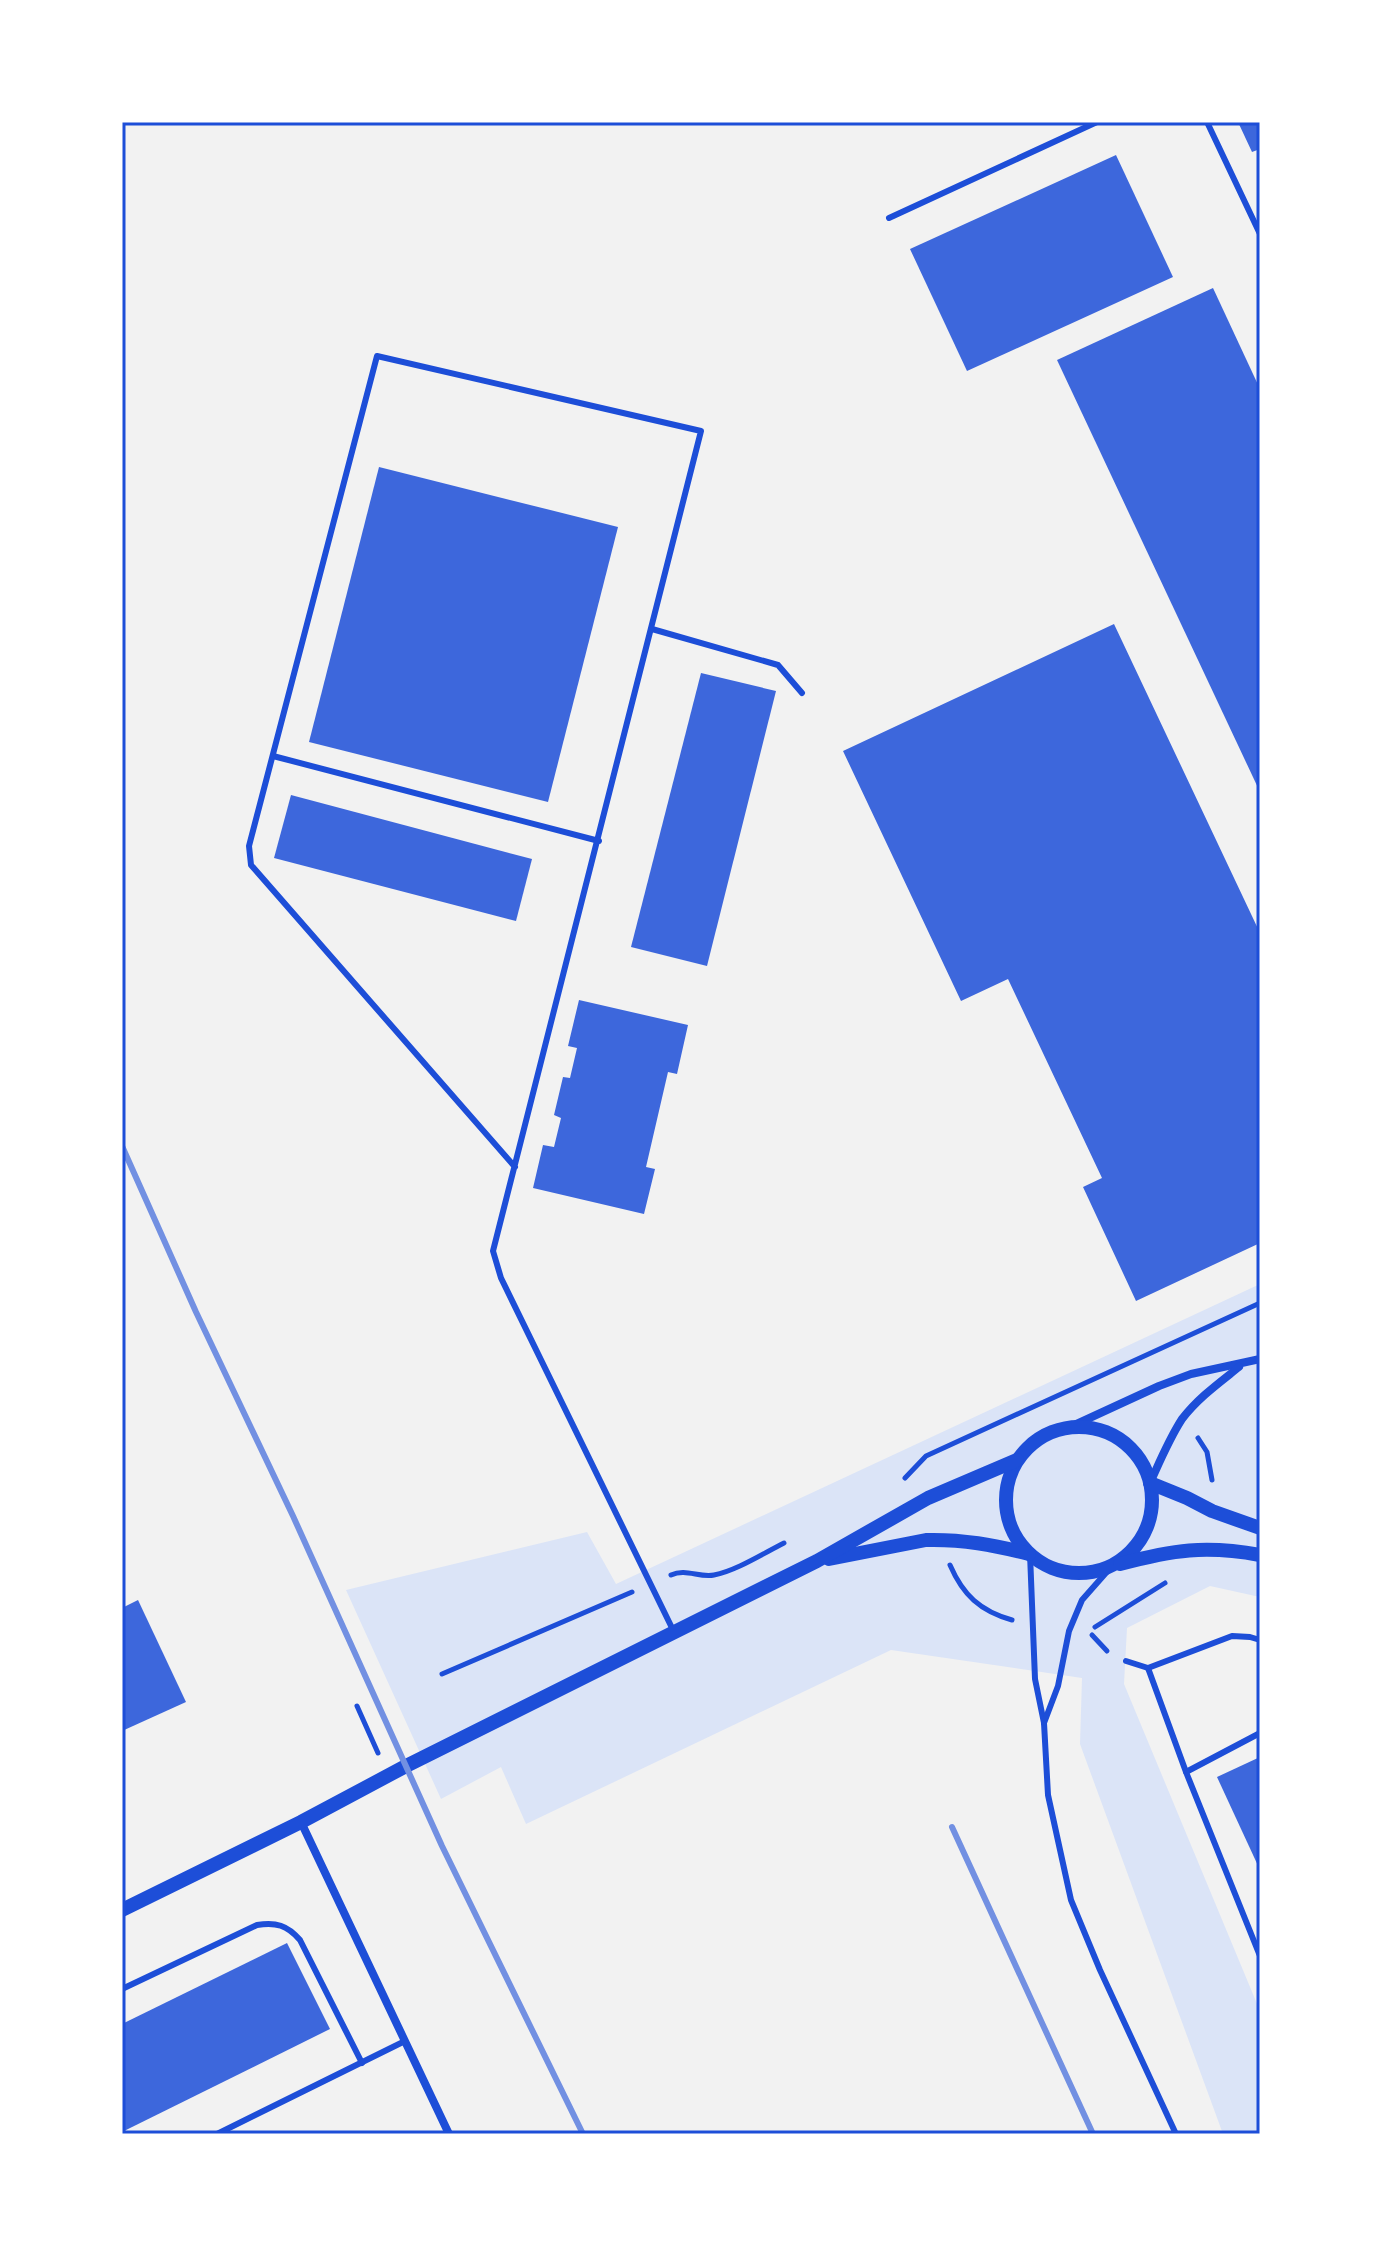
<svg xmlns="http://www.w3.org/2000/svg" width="1382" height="2256" font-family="'Source Sans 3',sans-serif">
	<rect width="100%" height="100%" fill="#f2f2f2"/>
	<path fill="#dbe4f7" d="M 1260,1284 L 1260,1597 L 1210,1586 L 1127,1628 L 1124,1684 L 1260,2011 L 1260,2134 L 1223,2134 L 1080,1744 L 1082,1678 L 891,1650 L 526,1824 L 501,1767 L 441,1799 L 346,1590 L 587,1532 L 616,1584 Z"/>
	<g fill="#3d67dc">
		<path d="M 1238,122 L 1260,122 L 1260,149 L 1252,152 Z"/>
		<path d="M 1116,155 L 1173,277 L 967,371 L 910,249 Z"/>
		<path d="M 1213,288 L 1260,389 L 1260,792 L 1057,360 Z"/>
		<path d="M 379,467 L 618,527 L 548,802 L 309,742 Z"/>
		<path d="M 1114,624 L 1260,933 L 1260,1243 L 1136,1301 L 1083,1187 L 1102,1178 L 1008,979 L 961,1001 L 843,751 Z"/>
		<path d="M 701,673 L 776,691 L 707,966 L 631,947 Z"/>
		<path d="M 291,795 L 532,859 L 516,921 L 274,858 Z"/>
		<path d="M 579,1000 L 688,1025 L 677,1074 L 668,1072 L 646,1167 L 655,1169 L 644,1214 L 533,1188 L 543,1145 L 554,1147 L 561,1118 L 554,1115 L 563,1077 L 570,1078 L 577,1048 L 568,1046 Z"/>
		<path d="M 138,1600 L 186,1702 L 122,1731 L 122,1608 Z"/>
		<path d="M 1260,1757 L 1260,1870 L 1217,1777 Z"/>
		<path d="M 287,1943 L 330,2029 L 122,2132 L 122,2024 Z"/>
	</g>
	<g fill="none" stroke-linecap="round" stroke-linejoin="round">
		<g stroke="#1d4ed8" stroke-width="5">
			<path d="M 1198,1438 L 1207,1452 L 1212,1480"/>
			<path d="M 905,1478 L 926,1456 L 1260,1303"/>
			<path d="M 950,1565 C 963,1595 980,1611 1012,1620"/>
			<path d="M 671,1575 C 686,1568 699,1578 714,1575 C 736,1571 764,1553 784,1543"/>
			<path d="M 1095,1627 L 1165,1583"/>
			<path d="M 1092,1635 L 1107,1651"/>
			<path d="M 442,1674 L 632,1592"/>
			<path d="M 357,1706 L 378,1753"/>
		</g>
		<g stroke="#1d4ed8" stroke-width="6">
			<path d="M 1207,122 L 1260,234"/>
			<path d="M 889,218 L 1097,122"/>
			<path d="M 652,629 L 778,665 L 802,693"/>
			<path d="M 273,756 L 599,841"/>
			<path d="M 515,1167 L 251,865 L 249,846 L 377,356 L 701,431 L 493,1251 L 501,1278 L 674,1632"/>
			<path d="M 1030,1554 L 1035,1679 L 1044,1723 L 1048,1795 L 1071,1900 L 1100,1970 L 1176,2134"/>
			<path d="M 1126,1661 L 1148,1668 L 1232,1636 L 1250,1637 L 1260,1640"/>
			<path d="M 1148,1668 L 1186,1772"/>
			<path d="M 1044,1723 L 1058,1686 L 1069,1631 L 1082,1600 L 1112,1566"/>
			<path d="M 1260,1733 L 1186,1772 L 1260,1956"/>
			<path d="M 122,1989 L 257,1925 C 276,1922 287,1925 300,1940 L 362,2063"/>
			<path d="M 217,2134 L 405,2041"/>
		</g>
		<g stroke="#1d4ed8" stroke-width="8">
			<path d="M 1070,1427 L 1159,1386 L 1191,1374 L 1260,1359"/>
			<path d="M 1150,1483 C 1160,1461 1169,1439 1182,1419 C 1198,1398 1219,1383 1239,1367"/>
			<path d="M 301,1822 L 449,2134"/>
		</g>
		<g stroke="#1d4ed8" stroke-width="14">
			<circle cx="1079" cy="1500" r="73"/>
			<path d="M 1150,1483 L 1187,1498 L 1212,1511 L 1260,1528"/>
			<path d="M 829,1559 L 926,1540 C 962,1539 994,1545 1029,1554"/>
			<path d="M 1120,1564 C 1173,1550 1205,1545 1260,1555"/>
			<path d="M 122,1910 L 301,1822 L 406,1766 L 817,1561 L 928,1498 L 1017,1460"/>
		</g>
		<g stroke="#7290e2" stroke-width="6">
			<path d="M 122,1146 L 196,1312 L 293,1516 L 442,1846 L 583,2134"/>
			<path d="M 952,1827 L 1093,2134"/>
		</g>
	</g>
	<rect width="1382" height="2256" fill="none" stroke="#ffffff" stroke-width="248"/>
	<rect x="124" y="124" width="1134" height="2008" fill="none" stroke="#1d4ed8" stroke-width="3"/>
</svg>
